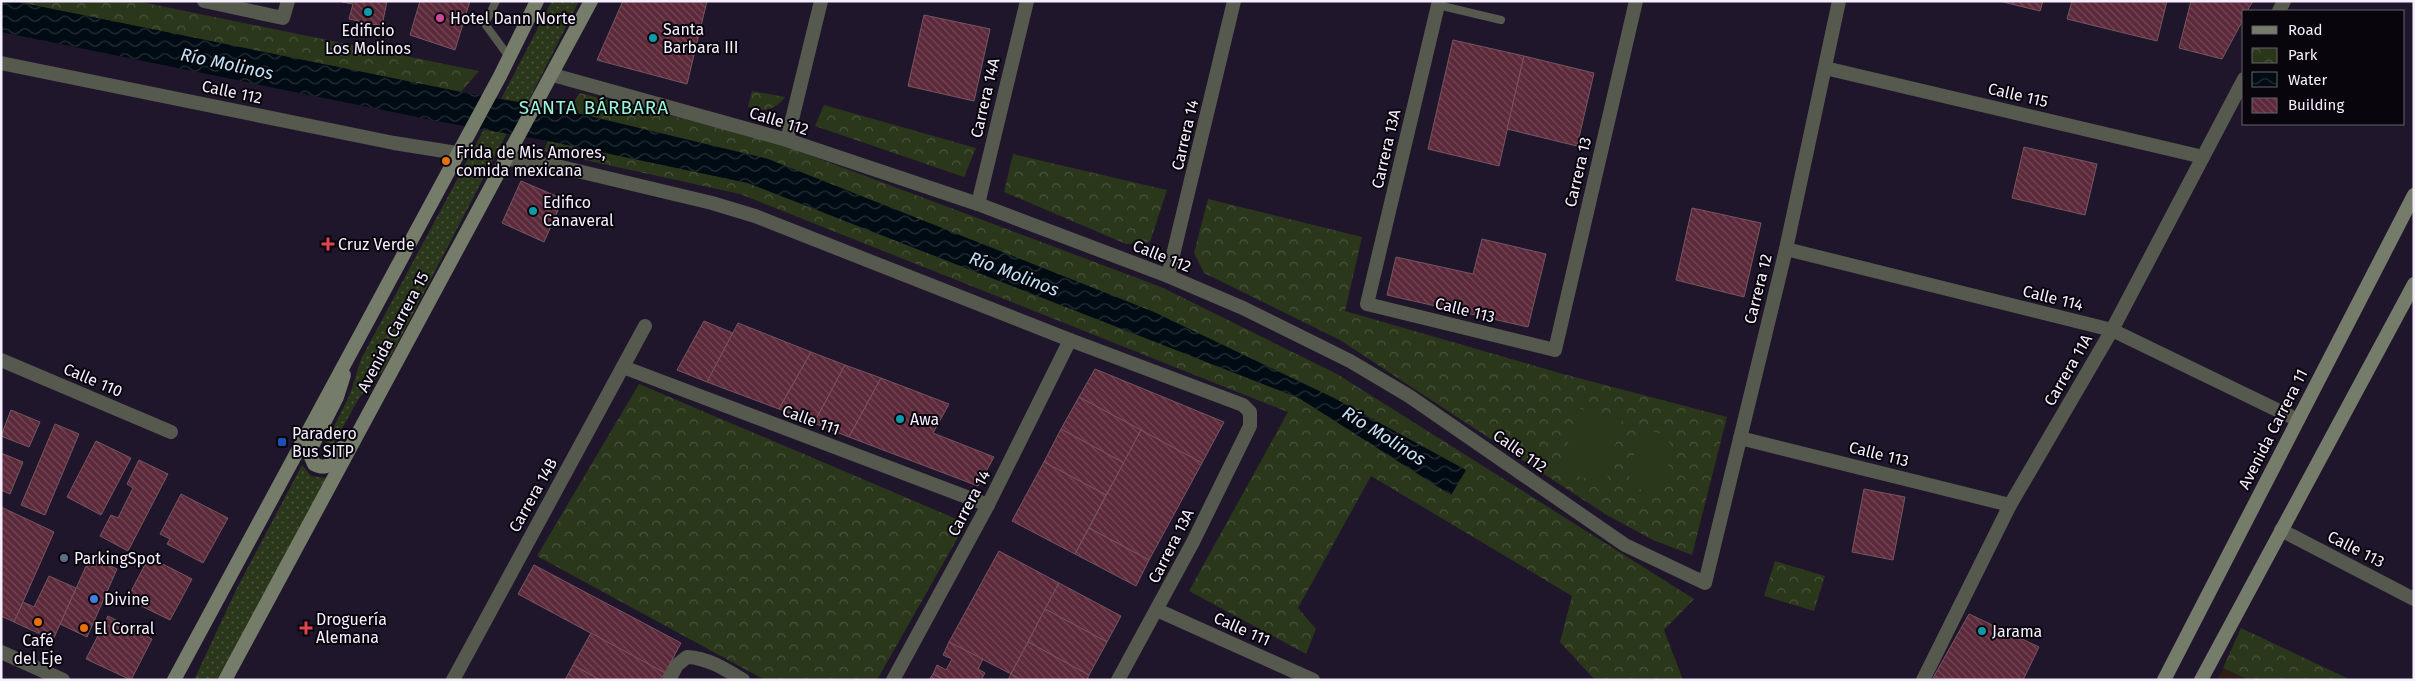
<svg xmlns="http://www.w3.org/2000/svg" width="2415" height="681" font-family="'Fira Sans',sans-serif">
	<defs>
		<pattern id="grass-dots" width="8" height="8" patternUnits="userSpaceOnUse" patternTransform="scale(1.25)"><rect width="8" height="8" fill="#2a371b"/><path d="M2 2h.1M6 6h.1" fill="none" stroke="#4a543d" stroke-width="1.8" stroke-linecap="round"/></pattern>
		<pattern id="park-crowns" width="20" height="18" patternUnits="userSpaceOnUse" patternTransform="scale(1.25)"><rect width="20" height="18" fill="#2a371b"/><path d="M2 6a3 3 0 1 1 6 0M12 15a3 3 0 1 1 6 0" fill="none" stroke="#4a543d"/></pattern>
		<pattern id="water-waves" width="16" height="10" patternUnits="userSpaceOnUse" patternTransform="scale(1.25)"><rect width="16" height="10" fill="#000b13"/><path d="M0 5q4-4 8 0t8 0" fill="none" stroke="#262f36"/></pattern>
		<pattern id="building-back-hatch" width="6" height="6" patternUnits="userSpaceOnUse" patternTransform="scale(1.25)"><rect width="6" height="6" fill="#5c293a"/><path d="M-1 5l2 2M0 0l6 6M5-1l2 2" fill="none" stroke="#744858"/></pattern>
	</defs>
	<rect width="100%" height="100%" fill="#20162b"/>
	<path fill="#2f1d18" d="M 2223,668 L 2249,680 L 2217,680 Z"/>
	<g fill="url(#grass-dots)">
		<path d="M 552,1 L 579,1 L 527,104 L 501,99 Z"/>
		<path d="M 484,129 L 507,133 L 383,371 L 359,398 L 332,447 L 325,445 L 350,394 L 361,359 Z"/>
		<path d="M 302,465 L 311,476 L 326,478 L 273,583 L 216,680 L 194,680 L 236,590 Z"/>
	</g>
	<g fill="url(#park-crowns)">
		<path d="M 13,1 L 136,1 L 479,71 L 461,92 Z"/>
		<path d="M 752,91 L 785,97 C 775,111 763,112 748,107 Z"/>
		<path d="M 580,93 L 772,141 L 1161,287 L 1337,374 L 1694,599 L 1664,630 L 1683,680 L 1595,680 L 1560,642 L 1572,596 L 1371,476 L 1298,608 L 1316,629 L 1306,654 L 1189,591 L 1288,412 L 740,194 L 544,151 L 548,140 L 748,183 L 1299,398 L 1451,495 L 1465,471 L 768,159 L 568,111 Z"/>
		<path d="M 824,105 L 976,148 L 964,177 L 815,126 Z"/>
		<path d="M 1013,154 L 1167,190 L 1150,242 L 1126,244 L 1004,192 Z"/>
		<path d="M 1208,199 L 1362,237 L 1345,311 L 1563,374 L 1727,417 L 1692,555 L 1653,540 L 1605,514 L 1340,340 L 1204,273 L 1194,253 Z"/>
		<path d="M 639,384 L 966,523 L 877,680 L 765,680 L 537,556 Z"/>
		<path d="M 1775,561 L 1825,576 L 1814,611 L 1764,596 Z"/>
		<path d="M 2241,628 L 2351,680 L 2249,680 L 2223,668 Z"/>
	</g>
	<g fill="#2a371b">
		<path d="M 1577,408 L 1622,419 L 1606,483 L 1561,472 Z"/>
		<path d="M 1651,431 L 1663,434 L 1672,447 L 1664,485 C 1652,497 1636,492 1629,477 L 1637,440 Z"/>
	</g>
	<path fill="url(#water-waves)" d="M 1,1 L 13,1 L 461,92 L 568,111 L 768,159 L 1154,312 L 1334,398 L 1466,470 L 1451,495 L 1299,398 L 748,183 L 548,141 L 442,122 L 1,32 Z"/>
	<g fill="url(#building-back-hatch)" stroke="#75565f">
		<path d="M 387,1 L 382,26 L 349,19 L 353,4 L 342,2 Z"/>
		<path d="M 420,1 L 470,1 L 455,50 L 410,35 Z"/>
		<path d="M 623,1 L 707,1 L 687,84 L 597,60 Z"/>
		<path d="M 1999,1 L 2043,1 L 2040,11 Z"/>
		<path d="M 2072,1 L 2167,1 L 2157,41 L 2067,19 Z"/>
		<path d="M 2191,1 L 2253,1 L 2247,11 L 2244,11 L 2244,18 L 2222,59 L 2179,48 Z"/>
		<path d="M 924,15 L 990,29 L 974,101 L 908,86 Z"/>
		<path d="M 1453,40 L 1524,56 L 1499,166 L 1428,149 Z"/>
		<path d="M 1524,56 L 1594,73 L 1577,146 L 1507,129 Z"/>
		<path d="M 2024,147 L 2097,164 L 2085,215 L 2012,198 Z"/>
		<path d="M 521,181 L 563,199 L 544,242 L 502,223 Z"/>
		<path d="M 1692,208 L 1761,223 L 1744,297 L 1676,280 Z"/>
		<path d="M 1482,239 L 1546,254 L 1528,327 L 1387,295 L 1396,257 L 1473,274 Z"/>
		<path d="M 704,321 L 733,333 L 707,382 L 677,370 Z"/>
		<path d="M 738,323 L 811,352 L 779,409 L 707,382 Z"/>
		<path d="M 811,352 L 845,365 L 814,423 L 779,409 Z"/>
		<path d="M 845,365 L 881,378 L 849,437 L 814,423 Z"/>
		<path d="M 1095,369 L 1224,422 L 1202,463 L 1079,397 Z"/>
		<path d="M 881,378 L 949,404 L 933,433 L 994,457 L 978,486 L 849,437 Z"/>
		<path d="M 1079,397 L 1141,430 L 1124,463 L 1061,429 Z"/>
		<path d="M 11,410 L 40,422 L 29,447 L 1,436 Z"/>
		<path d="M 55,424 L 79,434 L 45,515 L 21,505 Z"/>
		<path d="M 1061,429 L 1124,463 L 1106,495 L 1044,462 Z"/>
		<path d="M 1141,430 L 1202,463 L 1149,560 L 1089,528 Z"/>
		<path d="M 96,441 L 131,458 L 101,515 L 67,497 Z"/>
		<path d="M 1,453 L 23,462 L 10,494 L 1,490 Z"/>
		<path d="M 139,460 L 168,474 L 128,551 L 100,536 L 111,515 L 118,518 L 133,488 L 127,484 Z"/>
		<path d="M 1044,462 L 1106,495 L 1075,554 L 1012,521 Z"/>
		<path d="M 1864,489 L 1905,497 L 1893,560 L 1852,552 Z"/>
		<path d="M 181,494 L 228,518 L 203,563 L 167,544 L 170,539 L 160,534 Z"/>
		<path d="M 1,507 L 54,532 L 14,622 L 1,616 Z"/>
		<path d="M 1089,528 L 1149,560 L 1136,586 L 1075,554 Z"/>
		<path d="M 999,551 L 1059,583 L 1011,674 L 949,642 Z"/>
		<path d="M 149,557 L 192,579 L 170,620 L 127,599 Z"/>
		<path d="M 96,559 L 117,569 L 87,637 L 60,624 L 87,564 L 93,567 Z"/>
		<path d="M 534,565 L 681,643 L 665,673 L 518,594 Z"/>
		<path d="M 49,576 L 76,588 L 53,640 L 14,622 L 23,602 L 34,607 Z"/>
		<path d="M 1059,583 L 1121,616 L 1107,642 L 1045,609 Z"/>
		<path d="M 1045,609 L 1107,642 L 1089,675 L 1028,642 Z"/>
		<path d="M 1969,614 L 2039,647 L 2023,680 L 1933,678 Z"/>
		<path d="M 108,616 L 152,639 L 131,680 L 86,659 Z"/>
		<path d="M 591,633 L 665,673 L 660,680 L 600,680 L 573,665 Z"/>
		<path d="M 949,642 L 983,659 L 978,669 L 985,673 L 981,680 L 944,680 L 933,674 L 937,665 L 946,670 L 952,659 L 943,655 Z"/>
		<path d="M 1028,642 L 1089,675 L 1087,680 L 1021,680 L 1011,674 Z"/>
		<path d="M 573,665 L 600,680 L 565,680 Z"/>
		<path d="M 933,674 L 944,680 L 929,680 Z"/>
		<path d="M 1011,674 L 1021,680 L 1008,680 Z"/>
	</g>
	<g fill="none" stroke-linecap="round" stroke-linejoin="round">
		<g stroke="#55594e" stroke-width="8">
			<path d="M 496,1 L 485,24 L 509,57"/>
			<path d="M 1438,5 L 1501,20"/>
		</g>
		<g stroke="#55594e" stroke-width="14">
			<path d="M 204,1 L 283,18 L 288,1"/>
			<path d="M 1439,1 L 1367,304 L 1555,350 L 1636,1"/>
			<path d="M 2279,11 L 2284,1"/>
			<path d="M 1,63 L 394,143 L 457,153"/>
			<path d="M 1825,68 L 2203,157"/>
			<path d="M 553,75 L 787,140 L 978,204 L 1168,276 L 1243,308 L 1350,361 L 1409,396 L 1625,545 L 1705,583 L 1786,249 L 1839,1"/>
			<path d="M 787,140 L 821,1"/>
			<path d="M 508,159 L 561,167 L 712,203 L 755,216 L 1070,340 L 1243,405 L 1250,412 L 1250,426 L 1193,542 L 1118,680"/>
			<path d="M 978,204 L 1027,1"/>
			<path d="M 1786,249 L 2112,330 L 2298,420"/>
			<path d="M 1168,276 L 1234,1"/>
			<path d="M 1,360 L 171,432"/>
			<path d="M 623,367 L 988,505"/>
			<path d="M 1740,438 L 2010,505"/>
			<path d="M 2281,530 L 2414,599"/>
			<path d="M 1157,610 L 1313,680"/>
			<path d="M 453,680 L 645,326"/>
			<path d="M 669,680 L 677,665 L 687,657 C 708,658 725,669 743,680"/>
			<path d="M 893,680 L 988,505 L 1070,340"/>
			<path d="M 1923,680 L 2010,505 L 2112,330 L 2244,79"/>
		</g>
		<path stroke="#55594e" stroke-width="14" d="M 1,652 L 63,680"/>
		<g stroke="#757c6a" stroke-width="14">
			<path d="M 341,448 C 334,460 329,472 314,464 L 309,452 L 337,397 L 344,375"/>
			<path d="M 174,680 L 500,76 L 537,1"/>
			<path d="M 225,680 L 591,1"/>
			<path d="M 2164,680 L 2414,195"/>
			<path d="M 2201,680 L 2414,284"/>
		</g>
	</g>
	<g fill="#0f9aa8" stroke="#08050c" stroke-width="2">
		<circle cx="368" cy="12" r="5"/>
		<circle cx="653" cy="38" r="5"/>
		<circle cx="533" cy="211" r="5"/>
		<circle cx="900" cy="419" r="5"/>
		<circle cx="1982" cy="631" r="5"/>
	</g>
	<circle fill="#d1479c" stroke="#08050c" stroke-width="2" cx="440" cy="18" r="5"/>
	<g fill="#e8710a" stroke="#08050c" stroke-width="2">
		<circle cx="446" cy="161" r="5"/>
		<circle cx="38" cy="622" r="5"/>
		<circle cx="84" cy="628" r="5"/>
	</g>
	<g fill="#e0444e" stroke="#08050c" stroke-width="2">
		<path d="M325.5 236.5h5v5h5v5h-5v5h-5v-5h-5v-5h5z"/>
		<path d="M303.5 620.5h5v5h5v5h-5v5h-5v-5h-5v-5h5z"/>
	</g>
	<rect fill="#1a4fb4" stroke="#08050c" stroke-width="2" x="277" y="437" width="10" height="10" rx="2.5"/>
	<circle fill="#5c6f8a" stroke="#08050c" stroke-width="2" cx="64" cy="558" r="5"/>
	<circle fill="#3f7fe0" stroke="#08050c" stroke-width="2" cx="94" cy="599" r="5"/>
	<g text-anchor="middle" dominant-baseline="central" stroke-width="4" stroke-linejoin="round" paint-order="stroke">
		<g font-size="16" fill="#f6effe" stroke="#08050c" text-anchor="start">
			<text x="450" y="18">Hotel Dann Norte</text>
			<text x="663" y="29">Santa<tspan x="663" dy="18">Barbara III</tspan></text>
			<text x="368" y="30" text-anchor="middle">Edificio<tspan x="368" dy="18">Los Molinos</tspan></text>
			<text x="456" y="152">Frida de Mis Amores,<tspan x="456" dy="18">comida mexicana</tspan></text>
			<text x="543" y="202">Edifico<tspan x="543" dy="18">Canaveral</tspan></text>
			<text x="338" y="244">Cruz Verde</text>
			<text x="910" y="419">Awa</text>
			<text x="292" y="433">Paradero<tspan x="292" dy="18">Bus SITP</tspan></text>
			<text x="74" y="558">ParkingSpot</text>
			<text x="104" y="599">Divine</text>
			<text x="316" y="619">Droguería<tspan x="316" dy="18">Alemana</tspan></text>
			<text x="94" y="628">El Corral</text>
			<text x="1992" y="631">Jarama</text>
			<text x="38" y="640" text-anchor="middle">Café<tspan x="38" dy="18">del Eje</tspan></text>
		</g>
		<g font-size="16" fill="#f6effe" stroke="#08050c">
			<text transform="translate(232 92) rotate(12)">Calle 112</text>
			<text transform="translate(2018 95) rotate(13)">Calle 115</text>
			<text transform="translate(985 98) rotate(-77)">Carrera 14A</text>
			<text transform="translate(779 121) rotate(17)">Calle 112</text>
			<text transform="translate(1185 135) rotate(-77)">Carrera 14</text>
			<text transform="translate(1386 149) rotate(-77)">Carrera 13A</text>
			<text transform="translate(1578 172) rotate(-77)">Carrera 13</text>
			<text transform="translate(1162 256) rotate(22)">Calle 112</text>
			<text transform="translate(1758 289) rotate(-76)">Carrera 12</text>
			<text transform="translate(2053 298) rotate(14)">Calle 114</text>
			<text transform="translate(1465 310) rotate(14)">Calle 113</text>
			<text transform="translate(393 332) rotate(-62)">Avenida Carrera 15</text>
			<text transform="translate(2068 370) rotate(-60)">Carrera 11A</text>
			<text transform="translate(93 380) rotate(23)">Calle 110</text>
			<text transform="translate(811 420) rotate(20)">Calle 111</text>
			<text transform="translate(2273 429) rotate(-63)">Avenida Carrera 11</text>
			<text transform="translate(1520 451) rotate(35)">Calle 112</text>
			<text transform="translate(1879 454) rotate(14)">Calle 113</text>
			<text transform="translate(533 495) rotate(-61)">Carrera 14B</text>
			<text transform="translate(969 503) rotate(-62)">Carrera 14</text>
			<text transform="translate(1171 546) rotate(-63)">Carrera 13A</text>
			<text transform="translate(2356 549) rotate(27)">Calle 113</text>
			<text transform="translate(1242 629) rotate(24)">Calle 111</text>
		</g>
		<g font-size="18" font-style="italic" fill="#c1e3f5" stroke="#08050c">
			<text transform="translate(227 64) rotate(12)">Río Molinos</text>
			<text transform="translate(1014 274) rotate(21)">Río Molinos</text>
			<text transform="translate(1384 436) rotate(32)">Río Molinos</text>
		</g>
		<g font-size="19" letter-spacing="1" fill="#97f5d7" stroke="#08050c">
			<text x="594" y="107">SANTA BÁRBARA</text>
		</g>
	</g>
	<rect width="2415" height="681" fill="none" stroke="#f6effe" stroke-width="5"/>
	<rect x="2242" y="10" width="162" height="115" fill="#08050c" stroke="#67636d"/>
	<rect x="2252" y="26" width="25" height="8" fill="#757c6a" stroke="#67636d"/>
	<text x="2288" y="35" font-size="15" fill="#f6effe">Road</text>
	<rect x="2252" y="48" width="25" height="15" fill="url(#park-crowns)" stroke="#67636d"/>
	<text x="2288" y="60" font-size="15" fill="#f6effe">Park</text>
	<rect x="2252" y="72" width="25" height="15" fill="url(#water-waves)" stroke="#67636d"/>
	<text x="2288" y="85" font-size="15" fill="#f6effe">Water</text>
	<rect x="2252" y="98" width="25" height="15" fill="url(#building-back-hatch)" stroke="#67636d"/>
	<text x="2288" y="110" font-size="15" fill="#f6effe">Building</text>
</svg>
